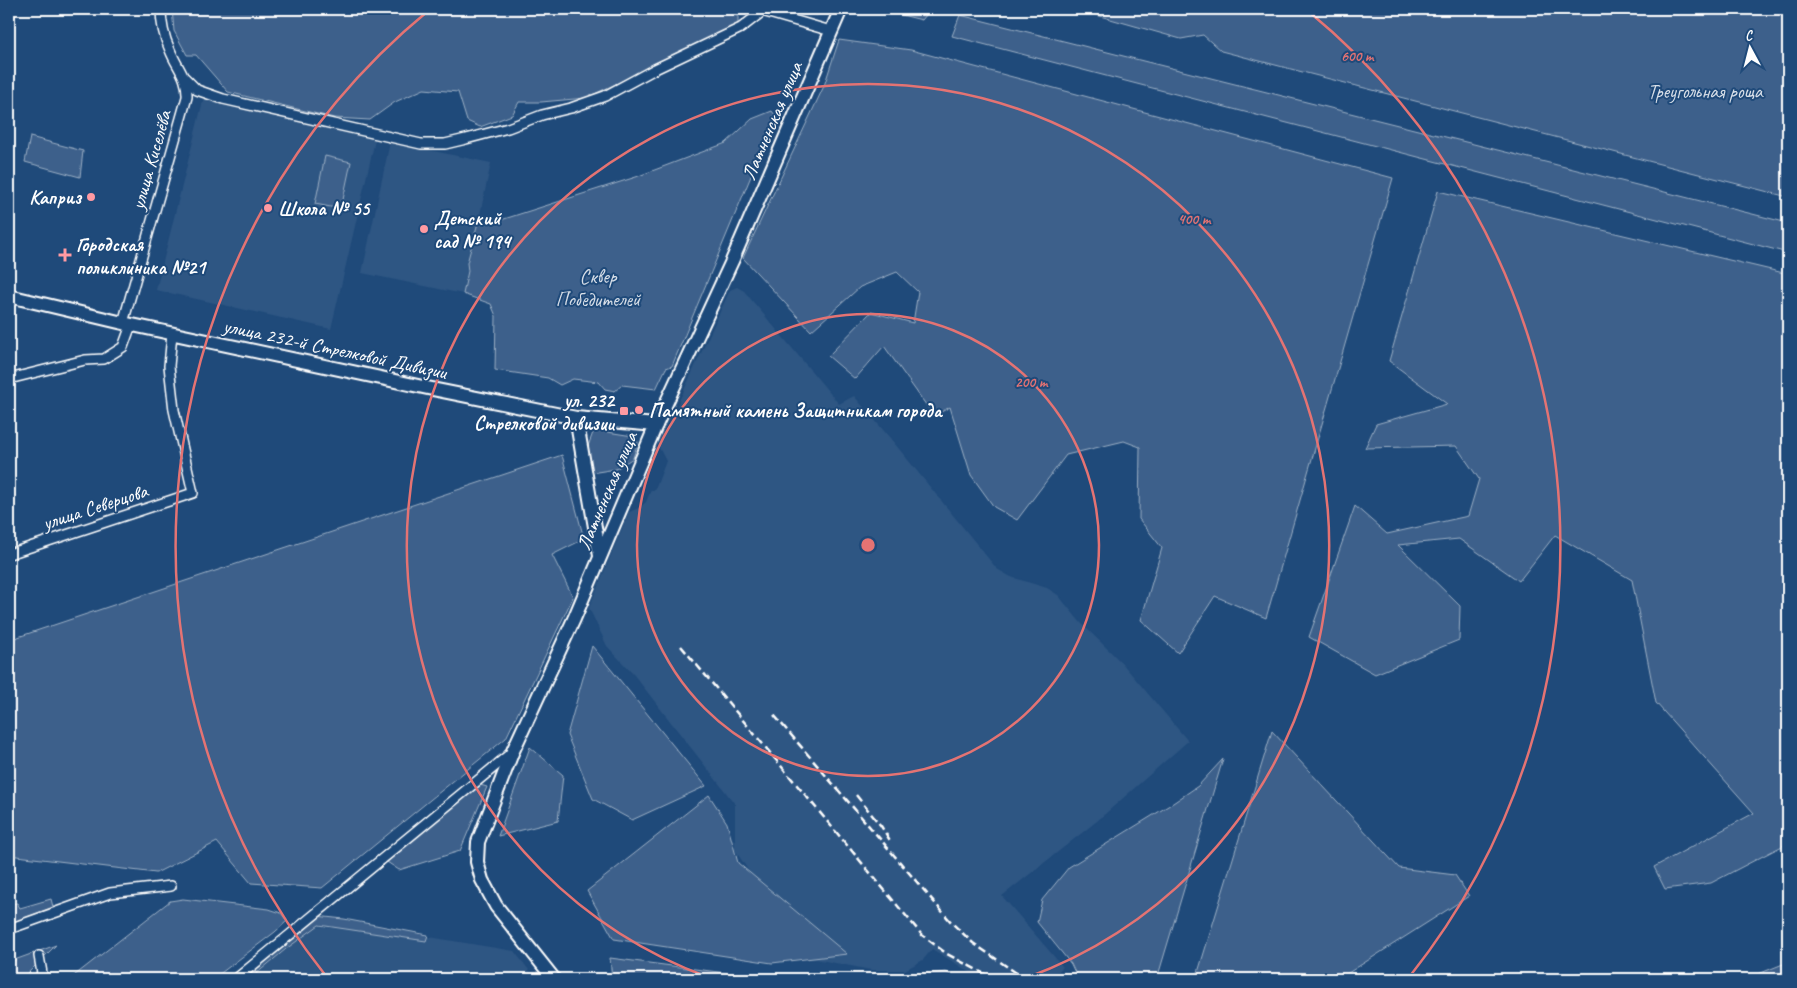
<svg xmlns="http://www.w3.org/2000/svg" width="1797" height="988" font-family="Caveat,sans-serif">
	<rect width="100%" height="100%" fill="#1f4a7a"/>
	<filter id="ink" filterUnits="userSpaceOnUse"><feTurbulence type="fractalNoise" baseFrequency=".02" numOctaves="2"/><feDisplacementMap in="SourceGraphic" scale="10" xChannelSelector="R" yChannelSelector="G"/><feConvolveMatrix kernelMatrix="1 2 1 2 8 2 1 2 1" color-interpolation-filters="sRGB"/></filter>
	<g filter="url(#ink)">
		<g fill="#2e5683">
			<path d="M 788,9 L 821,9 L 817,17 Z"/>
			<path d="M 204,97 L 376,136 L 331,329 L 156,290 Z"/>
			<path d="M 390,142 L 491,163 L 463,294 L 362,273 Z"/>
			<path d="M 737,287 L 744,291 L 839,404 L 854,396 L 890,438 L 997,569 L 1011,577 L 1047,588 L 1058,595 L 1081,623 L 1122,663 L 1188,741 L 1097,821 L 1002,896 L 1063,967 L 1050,979 L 981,979 L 932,949 L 923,960 L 905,970 L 871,970 L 805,957 L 735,850 L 735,804 L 634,675 L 607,646 L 589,608 L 629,512 L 639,508 L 646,502 L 651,490 L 655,490 L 666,461 L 656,442 L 669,423 L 730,290 Z"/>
			<path d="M 315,926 L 423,936 L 514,951 L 536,979 L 250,979 Z"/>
		</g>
		<g fill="#3c618b" stroke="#9eb0c5">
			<path d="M 172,9 L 713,9 L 738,16 L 738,26 L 586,98 L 541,102 L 519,102 L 512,115 L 480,127 L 467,121 L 458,92 L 424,89 L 395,102 L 370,120 L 334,118 L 228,92 L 196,55 L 187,55 L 174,31 Z"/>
			<path d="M 877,9 L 931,9 L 922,20 Z"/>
			<path d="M 1075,9 L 1788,9 L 1788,197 L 1221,51 L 1203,35 L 1181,39 Z"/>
			<path d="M 960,15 L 1788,223 L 1788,253 L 952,36 Z"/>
			<path d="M 839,40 L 911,50 L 1393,178 L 1266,618 L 1215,596 L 1178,653 L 1141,620 L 1162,548 L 1139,519 L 1140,447 L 1124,441 L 1066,455 L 1017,520 L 994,507 L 971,475 L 950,407 L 934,416 L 884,346 L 855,379 L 828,356 L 871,312 L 913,323 L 918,292 L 897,272 L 860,287 L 811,331 L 743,258 L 824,86 Z"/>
			<path d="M 772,111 L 777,118 L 761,152 L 672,366 L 666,368 L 656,389 L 622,385 L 615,391 L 605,389 L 599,382 L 573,379 L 560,385 L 548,378 L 495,370 L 496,316 L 491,304 L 463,294 L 468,271 L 467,263 L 480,215 L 501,220 L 636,177 L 726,143 L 752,119 Z"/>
			<path d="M 30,137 L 83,151 L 80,177 L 25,162 Z"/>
			<path d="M 325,156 L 351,162 L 341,209 L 315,204 Z"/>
			<path d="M 1438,191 L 1788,274 L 1788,843 L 1711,883 L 1665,889 L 1654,867 L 1754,813 L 1656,703 L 1632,580 L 1555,535 L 1519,581 L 1459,539 L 1398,545 L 1460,606 L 1459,640 L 1375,674 L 1309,637 L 1355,506 L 1387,534 L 1468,516 L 1479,479 L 1456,446 L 1365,448 L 1376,424 L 1447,404 L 1389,361 Z"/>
			<path d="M 594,430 L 633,436 L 638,442 L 633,458 L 616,469 L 591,473 L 588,446 Z"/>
			<path d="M 562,455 L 584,539 L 552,555 L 573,597 L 506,738 L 322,888 L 251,883 L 217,842 L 156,873 L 9,855 L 9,640 Z"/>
			<path d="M 592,646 L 706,786 L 632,820 L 593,799 L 567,735 Z"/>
			<path d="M 1272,731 L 1399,868 L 1455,875 L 1469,896 L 1345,975 L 1345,979 L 1196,979 Z"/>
			<path d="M 530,747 L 563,775 L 558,821 L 498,836 Z"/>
			<path d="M 1223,759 L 1157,979 L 1078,979 L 1071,964 L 1037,922 L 1042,900 L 1069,867 L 1173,803 L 1198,786 Z"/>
			<path d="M 477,784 L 487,787 L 460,851 L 399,870 L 387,862 Z"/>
			<path d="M 709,795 L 727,823 L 738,863 L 847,954 L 772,963 L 614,939 L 587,891 Z"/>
			<path d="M 51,899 L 53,907 L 9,924 L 9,904 L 17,903 L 20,908 Z"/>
			<path d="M 183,899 L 269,909 L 281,913 L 287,921 L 275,932 L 213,979 L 70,979 L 170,901 Z"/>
			<path d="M 316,916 L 344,919 L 428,935 L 426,941 L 319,925 L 286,949 L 250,979 L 238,979 Z"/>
			<path d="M 56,945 L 22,979 L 9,979 L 9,962 Z"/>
			<path d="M 610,958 L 772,979 L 612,979 Z"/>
			<path d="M 1788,962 L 1788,979 L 1746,979 Z"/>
			<path d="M 946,972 L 957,979 L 881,979 L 887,979 Z"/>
		</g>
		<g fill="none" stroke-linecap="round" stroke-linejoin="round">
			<defs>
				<g id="street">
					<path d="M 755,9 L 831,31"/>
					<path d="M 185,78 L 197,90 L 223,99 L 421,144 L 445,144 L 466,139 L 508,128 L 542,115 L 571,108 L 605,96 L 655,69 L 741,28 L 763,11"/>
					<path d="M 123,323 L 187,97 C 188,77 177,68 170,50 C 164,37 161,24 161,9"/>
					<path d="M 9,379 L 85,360 L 104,359 L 123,347 L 131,325"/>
					<path d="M 9,554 L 193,493 L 174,410 L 169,366 L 172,334"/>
					<path d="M 9,929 L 110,893 L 171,886"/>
					<path d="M 39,979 L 42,973 L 39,956"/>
					<path d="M 236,979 L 510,754"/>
				</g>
				<g id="secondary">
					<path d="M 9,296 L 123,323 L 437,390 L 576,418 L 656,425"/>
					<path d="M 576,418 L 600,556"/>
					<path d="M 554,979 L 496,906 L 482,880 L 477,862 L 478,842 L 512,753 L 574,619 L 656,425 L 732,261 L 841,9"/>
				</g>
			</defs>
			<use href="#street" stroke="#fff" stroke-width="12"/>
			<use href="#secondary" stroke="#fff" stroke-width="16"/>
			<use href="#street" stroke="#1f4a7a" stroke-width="9"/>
			<use href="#secondary" stroke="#1f4a7a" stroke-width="12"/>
			<g stroke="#fff" stroke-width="2.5" stroke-dasharray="8 4" stroke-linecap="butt">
				<path d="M 681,646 L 922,935 L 947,954 L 994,979"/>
				<path d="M 774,715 L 952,923 L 973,943 L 1025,979"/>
				<path d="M 856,795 L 881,826 L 891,842"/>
			</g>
		</g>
	</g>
	<g fill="none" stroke="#e47373" stroke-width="2.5">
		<circle cx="868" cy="545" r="231"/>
		<path d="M710 978A461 461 0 1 1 1026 978"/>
		<path d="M326 976A692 692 0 0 1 428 11M1308 11A692 692 0 0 1 1410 976"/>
	</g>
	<g fill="#ff9aa2" stroke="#1f4a7a" stroke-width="2">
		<circle cx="91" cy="197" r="5"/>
		<circle cx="268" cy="208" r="5"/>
		<circle cx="424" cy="229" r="5"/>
		<path d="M62.5 247.5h5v5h5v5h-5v5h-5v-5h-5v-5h5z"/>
		<circle cx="639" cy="410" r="5"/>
		<rect x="619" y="406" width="10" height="10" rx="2.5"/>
	</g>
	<g text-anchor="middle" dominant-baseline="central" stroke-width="4" stroke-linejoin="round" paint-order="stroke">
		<g font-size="20" fill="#d8dfe8" stroke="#1f4a7a">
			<text x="1705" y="91">Треугольная роща</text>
			<text x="598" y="276">Сквер<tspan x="598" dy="23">Победителей</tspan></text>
		</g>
		<g font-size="20" fill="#fff" stroke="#1f4a7a">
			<text transform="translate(772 121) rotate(-67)">Латненская улица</text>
			<text transform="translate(151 160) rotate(-74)">улица Киселёва</text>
			<text transform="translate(335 349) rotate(12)">улица 232-й Стрелковой Дивизии</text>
			<text transform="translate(607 491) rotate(-67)">Латненская улица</text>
			<text transform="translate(95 507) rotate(-18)">улица Северцова</text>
		</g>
		<g font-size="20" font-weight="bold" fill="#fff" stroke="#1f4a7a" text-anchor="start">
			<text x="81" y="197" text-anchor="end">Каприз</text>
			<text x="278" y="208">Школа № 55</text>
			<text x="434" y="218">Детский<tspan x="434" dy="23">сад № 194</tspan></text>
			<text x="76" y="244">Городская<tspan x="76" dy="23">поликлиника №21</tspan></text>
			<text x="614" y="400" text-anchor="end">ул. 232<tspan x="614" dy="23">Стрелковой дивизии</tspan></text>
			<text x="649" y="410">Памятный камень Защитникам города</text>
		</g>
	</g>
	<circle cx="868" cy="545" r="8" fill="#e47373" stroke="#1f4a7a" stroke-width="2.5"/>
	<g font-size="15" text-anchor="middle" font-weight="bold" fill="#e47373" stroke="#1f4a7a" stroke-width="4" stroke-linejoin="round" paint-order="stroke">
		<text x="1357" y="61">600 m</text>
		<text x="1194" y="224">400 m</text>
		<text x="1031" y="387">200 m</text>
	</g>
	<rect width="1797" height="988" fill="none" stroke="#1f4a7a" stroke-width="30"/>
	<rect x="15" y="15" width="1767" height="958" fill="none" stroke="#fff" stroke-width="2" filter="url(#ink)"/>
	<g transform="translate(1750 48) rotate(353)" stroke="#1f4a7a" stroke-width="4" paint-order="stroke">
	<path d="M0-4L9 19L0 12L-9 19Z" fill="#ffffff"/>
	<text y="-8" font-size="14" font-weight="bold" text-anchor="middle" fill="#ffffff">С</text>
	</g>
</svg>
